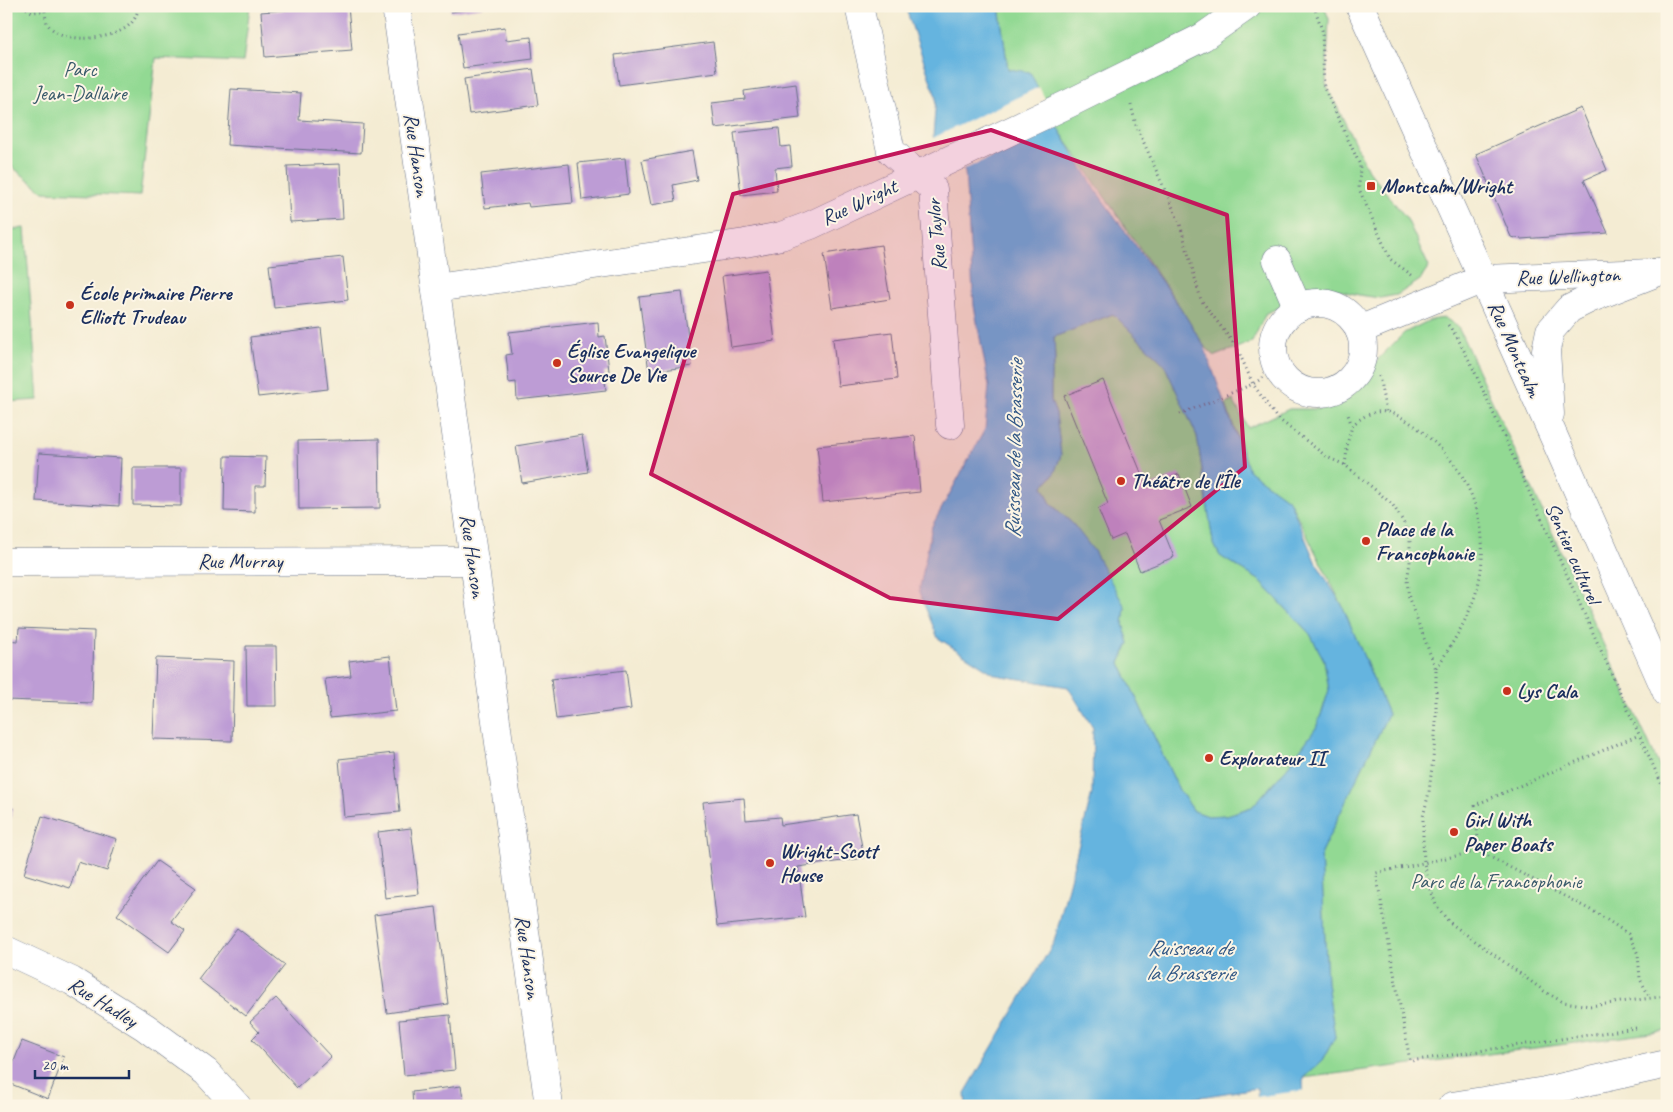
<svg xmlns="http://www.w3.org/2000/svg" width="1673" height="1112" font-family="Caveat,sans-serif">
	<rect width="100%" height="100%" fill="#fcf5e5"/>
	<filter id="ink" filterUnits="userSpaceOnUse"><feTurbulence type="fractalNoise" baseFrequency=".02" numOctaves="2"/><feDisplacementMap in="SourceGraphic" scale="10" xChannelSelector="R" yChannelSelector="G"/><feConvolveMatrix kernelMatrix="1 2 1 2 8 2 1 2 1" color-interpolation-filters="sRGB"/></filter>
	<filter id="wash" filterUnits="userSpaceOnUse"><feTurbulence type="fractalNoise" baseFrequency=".0096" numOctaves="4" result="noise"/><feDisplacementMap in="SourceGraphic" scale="20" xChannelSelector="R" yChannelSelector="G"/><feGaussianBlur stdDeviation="1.12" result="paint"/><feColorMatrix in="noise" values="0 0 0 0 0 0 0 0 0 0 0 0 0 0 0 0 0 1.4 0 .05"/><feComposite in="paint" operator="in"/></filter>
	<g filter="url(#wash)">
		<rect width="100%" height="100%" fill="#f4ecd3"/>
		<g fill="#92d993" stroke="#568478">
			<path d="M 6,6 L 250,6 L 243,62 L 156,58 L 140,196 L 44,192 L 6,162 Z"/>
			<path d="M 999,6 L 1324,6 L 1329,19 L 1326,84 L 1368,170 L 1407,219 L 1429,267 L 1420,280 L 1397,295 L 1380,298 L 1359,295 L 1329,288 L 1266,313 L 1252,342 L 1215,356 L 1204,346 L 1180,307 L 1059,130 L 1039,91 L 1008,69 Z"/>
			<path d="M 25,228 L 38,400 L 6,402 L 6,230 Z"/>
			<path d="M 1113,314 L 1164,364 L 1197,436 L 1213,542 L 1220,556 L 1259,580 L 1310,634 L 1324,660 L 1329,690 L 1322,712 L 1316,728 L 1287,768 L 1252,807 L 1227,815 L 1208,816 L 1194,811 L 1179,790 L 1120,663 L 1129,643 L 1123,624 L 1125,607 L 1073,524 L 1051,504 L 1043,486 L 1054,474 L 1061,455 L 1056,414 L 1051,401 L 1051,374 L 1055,361 L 1054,337 Z"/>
			<path d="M 1445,318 L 1458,327 L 1667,783 L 1667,1031 L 1303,1078 L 1322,1061 L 1335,1037 L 1327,983 L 1321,853 L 1388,714 L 1342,605 L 1289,500 L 1249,471 L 1226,404 L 1233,400 L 1248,428 L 1289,409 L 1328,409 L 1350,397 L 1379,358 L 1404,333 L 1430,320 Z"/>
		</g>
		<path fill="#65b4df" stroke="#40729e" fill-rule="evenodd" d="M 905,6 L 999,6 L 1008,69 L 1030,72 L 1059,130 L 1097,192 L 1180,307 L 1204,346 L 1249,471 L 1289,500 L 1315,561 L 1342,605 L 1388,714 L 1321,853 L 1327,983 L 1335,1037 L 1322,1061 L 1303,1078 L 1304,1106 L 1258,1106 L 1257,1088 L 1143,1106 L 966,1106 L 965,1093 L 1054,942 L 1092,793 L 1093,728 L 1068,687 L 996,675 L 938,638 L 919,592 L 932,526 L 985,429 L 989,386 L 974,306 L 965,172 L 933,137 L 936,97 ZM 1113,314 L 1164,364 L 1197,436 L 1213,542 L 1220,556 L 1259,580 L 1310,634 L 1324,660 L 1329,690 L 1322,712 L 1316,728 L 1287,768 L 1252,807 L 1227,815 L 1208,816 L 1194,811 L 1179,790 L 1120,663 L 1129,643 L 1123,624 L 1125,607 L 1094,551 L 1073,524 L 1051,504 L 1043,486 L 1054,474 L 1061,455 L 1056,414 L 1051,401 L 1051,374 L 1055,361 L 1054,337 Z"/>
		<g fill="#f4ecd3">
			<path d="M 1039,87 L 1059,125 L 961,171 L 931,139 Z"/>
			<path d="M 1306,1090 L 1307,1106 L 1256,1106 L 1255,1097 Z"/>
		</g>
		<g id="blocks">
			<g fill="#bd9cd5">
				<path d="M 330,6 L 348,6 L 352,50 L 265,57 L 261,12 Z"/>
				<path d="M 450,6 L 483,6 L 483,7 L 451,12 Z"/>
				<path d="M 505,27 L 506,40 L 531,37 L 533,59 L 463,68 L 458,33 Z"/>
				<path d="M 713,42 L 717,72 L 619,85 L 615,55 Z"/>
				<path d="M 533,69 L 538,105 L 469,114 L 464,79 Z"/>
				<path d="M 796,84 L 800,118 L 715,128 L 712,103 L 745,99 L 744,91 Z"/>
				<path d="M 231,89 L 301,93 L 299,120 L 363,124 L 361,153 L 227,145 Z"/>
				<path d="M 1581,108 L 1607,170 L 1584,180 L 1608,233 L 1521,239 L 1511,237 L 1476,154 Z"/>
				<path d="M 779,128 L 781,147 L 790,146 L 792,166 L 775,168 L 777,191 L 741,195 L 734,133 Z"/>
				<path d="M 692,151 L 697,180 L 673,185 L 676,201 L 651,205 L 642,160 Z"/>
				<path d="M 625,158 L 629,194 L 582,200 L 578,163 Z"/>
				<path d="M 340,164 L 343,219 L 290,222 L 287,166 Z"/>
				<path d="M 569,164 L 573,203 L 529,207 L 528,203 L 485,208 L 481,174 Z"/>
				<path d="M 881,245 L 890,299 L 832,308 L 824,254 Z"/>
				<path d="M 343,257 L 348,300 L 274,308 L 269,265 Z"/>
				<path d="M 766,270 L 775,341 L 731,347 L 722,276 Z"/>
				<path d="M 682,292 L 692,366 L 649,372 L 639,297 Z"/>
				<path d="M 598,322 L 599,337 L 605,336 L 609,371 L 604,372 L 606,390 L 517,400 L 516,382 L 509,383 L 506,355 L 512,354 L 509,332 Z"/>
				<path d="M 321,328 L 328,389 L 258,397 L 250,337 Z"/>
				<path d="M 892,332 L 897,379 L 838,386 L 833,339 Z"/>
				<path d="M 1103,380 L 1147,487 L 1179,474 L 1192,507 L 1159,520 L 1174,557 L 1140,571 L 1125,534 L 1111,540 L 1098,509 L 1108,504 L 1064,396 Z"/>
				<path d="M 582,435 L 588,472 L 522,483 L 516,446 Z"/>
				<path d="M 915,436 L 920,492 L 823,502 L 817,446 Z"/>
				<path d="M 379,439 L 380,508 L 299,509 L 298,441 Z"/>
				<path d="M 39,453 L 121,458 L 119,506 L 36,501 Z"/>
				<path d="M 225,456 L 266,457 L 265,486 L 255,486 L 255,512 L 224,511 Z"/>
				<path d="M 133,468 L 181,468 L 181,506 L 133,505 Z"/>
				<path d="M 19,628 L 94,631 L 92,703 L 6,700 L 6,640 L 18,641 Z"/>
				<path d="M 246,646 L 276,646 L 277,706 L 247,706 Z"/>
				<path d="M 390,656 L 396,711 L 330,718 L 325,679 L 351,676 L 349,661 Z"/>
				<path d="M 156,658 L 234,661 L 232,741 L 153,739 Z"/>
				<path d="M 626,670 L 631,709 L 556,719 L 551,679 Z"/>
				<path d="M 394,753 L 400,812 L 344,817 L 339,759 Z"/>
				<path d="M 744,798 L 746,820 L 780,817 L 781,825 L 856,814 L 864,858 L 798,867 L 805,917 L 717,926 L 703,802 Z"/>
				<path d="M 6,806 L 13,808 L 7,832 L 6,832 Z"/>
				<path d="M 42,816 L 117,839 L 107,871 L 78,862 L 70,888 L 24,874 Z"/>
				<path d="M 411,828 L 419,894 L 385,898 L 378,832 Z"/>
				<path d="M 157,861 L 196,888 L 171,921 L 185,931 L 169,952 L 117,915 Z"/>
				<path d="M 436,907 L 448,1004 L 387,1013 L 374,915 Z"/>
				<path d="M 237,928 L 285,965 L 246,1016 L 198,979 Z"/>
				<path d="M 276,998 L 331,1057 L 297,1088 L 252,1039 L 259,1032 L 250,1022 Z"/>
				<path d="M 450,1015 L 455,1070 L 404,1075 L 399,1020 Z"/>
				<path d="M 22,1041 L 64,1057 L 48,1099 L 6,1082 Z"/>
				<path d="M 461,1086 L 464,1106 L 413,1106 L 412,1092 Z"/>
			</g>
		</g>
	</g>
	<g filter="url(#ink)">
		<use href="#blocks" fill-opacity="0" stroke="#677187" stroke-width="1"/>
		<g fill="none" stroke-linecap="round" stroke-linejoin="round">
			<defs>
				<g id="minor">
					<path d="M 396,6 L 474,561 L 549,1106"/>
					<path d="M 859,6 L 891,151 L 933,189 L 950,425"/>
					<path d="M 1277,260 L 1298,308"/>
					<path d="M 436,288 L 745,243 L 781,236 L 811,225 L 1070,103 L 1203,37 L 1247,6"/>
					<circle cx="1318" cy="348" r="45"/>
					<path d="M 1359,330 L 1483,279 L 1653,273"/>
					<path d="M 6,562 L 474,561"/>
					<path d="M 6,950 L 72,981 L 145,1027 L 206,1072 L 237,1106"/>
				</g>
				<g id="major">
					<path d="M 1360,6 L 1550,428 L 1667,693"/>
					<path d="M 1550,414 L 1546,350 L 1550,331 L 1569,309 L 1589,299 L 1658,272"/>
					<path d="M 1452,1106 L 1545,1091 L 1667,1064"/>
				</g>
			</defs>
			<use href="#minor" stroke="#677187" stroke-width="29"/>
			<use href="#major" stroke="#677187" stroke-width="29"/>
			<g stroke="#677187" stroke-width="3" stroke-dasharray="1 4" stroke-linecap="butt">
				<path d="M 22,6 L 32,12 L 45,11 C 45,14 46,20 47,23 C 60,46 119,41 133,21 C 136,17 138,11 139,6"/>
				<path d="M 1314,6 L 1322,30 L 1324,88 L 1360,165 L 1359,189 L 1390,259 L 1413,276"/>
				<path d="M 1131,105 L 1136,125 L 1180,224 L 1201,300 L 1237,348 L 1253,384 L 1276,417 L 1327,457 L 1345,465 L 1373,488 L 1392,504 L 1403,521 L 1410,538 L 1410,563 L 1407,580 L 1409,599 L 1436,669 L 1436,721 L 1434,750 L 1429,792 L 1423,817 L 1423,839 L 1424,863 L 1430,887 L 1436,905 L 1449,922 L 1544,991 L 1563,1002 L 1590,1006 L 1667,996"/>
				<path d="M 1448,325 L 1457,337 L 1472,366 L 1667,796"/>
				<path d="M 1379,376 L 1386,412"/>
				<path d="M 1180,414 L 1253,384 L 1278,368"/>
				<path d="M 1352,426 C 1361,417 1373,410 1386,412 C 1410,415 1449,454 1461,474 C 1472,494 1481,516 1482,539 C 1485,593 1464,625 1436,669"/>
				<path d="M 1345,465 L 1348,441 L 1352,426 L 1347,412"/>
				<path d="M 1479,851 L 1475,805 L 1639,735"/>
				<path d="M 1636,1028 L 1410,1061 L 1376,873 L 1479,851 L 1600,915 L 1628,934 L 1638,954 L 1640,979 L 1650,998"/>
			</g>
			<use href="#minor" stroke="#fff" stroke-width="28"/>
			<use href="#major" stroke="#fff" stroke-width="28"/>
		</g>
	</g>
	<path fill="#c2185b" fill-opacity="0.2" stroke="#c2185b" stroke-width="4" stroke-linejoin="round" d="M 991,130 L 1227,215 L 1245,467 L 1058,619 L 890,598 L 651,474 L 733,194 Z"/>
	<g fill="#c8321e" stroke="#fcf5e5" stroke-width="2">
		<rect x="1366" y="181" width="10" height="10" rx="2.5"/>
		<circle cx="70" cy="305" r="5"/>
		<circle cx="557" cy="363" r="5"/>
		<circle cx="1121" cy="481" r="5"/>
		<circle cx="1366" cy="541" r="5"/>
		<circle cx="1507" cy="691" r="5"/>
		<circle cx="1209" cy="758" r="5"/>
		<circle cx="1454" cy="832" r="5"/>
		<circle cx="770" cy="863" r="5"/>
	</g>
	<g text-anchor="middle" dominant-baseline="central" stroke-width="4" stroke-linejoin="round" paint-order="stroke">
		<g font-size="21" fill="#395a6b" stroke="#fcf5e5">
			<text x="80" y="69">Parc<tspan x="80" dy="24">Jean-Dallaire</tspan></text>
			<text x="1496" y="881">Parc de la Francophonie</text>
		</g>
		<g font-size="21" fill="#1b2f5e" stroke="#fcf5e5">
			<text transform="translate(417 155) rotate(82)">Rue Hanson</text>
			<text transform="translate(859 202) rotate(-25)">Rue Wright</text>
			<text transform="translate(936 235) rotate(-95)">Rue Taylor</text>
			<text transform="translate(1568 276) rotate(-2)">Rue Wellington</text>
			<text transform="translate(1515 349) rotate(66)">Rue Montcalm</text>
			<text transform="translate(1573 553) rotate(66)">Sentier culturel</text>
			<text transform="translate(473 556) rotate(82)">Rue Hanson</text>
			<text x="240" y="561">Rue Murray</text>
			<text transform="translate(528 957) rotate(82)">Rue Hanson</text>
			<text transform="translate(103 1002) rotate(32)">Rue Hadley</text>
		</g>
		<g font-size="21" font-weight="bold" fill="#1b2f5e" stroke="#fcf5e5" text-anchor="start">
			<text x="1381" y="186">Montcalm/Wright</text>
			<text x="80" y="293">École primaire Pierre<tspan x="80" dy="24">Elliott Trudeau</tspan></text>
			<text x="567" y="351">Église Evangelique<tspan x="567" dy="24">Source De Vie</tspan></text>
			<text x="1131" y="481">Théâtre de l'Île</text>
			<text x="1376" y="529">Place de la<tspan x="1376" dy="24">Francophonie</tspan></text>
			<text x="1517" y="691">Lys Cala</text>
			<text x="1219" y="758">Explorateur II</text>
			<text x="1464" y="820">Girl With<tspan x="1464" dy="24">Paper Boats</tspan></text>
			<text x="780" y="851">Wright-Scott<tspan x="780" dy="24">House</tspan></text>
		</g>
		<g font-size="22" font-style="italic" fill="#315785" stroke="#fcf5e5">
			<text transform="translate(1014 449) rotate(-89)">Ruisseau de la Brasserie</text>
			<text x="1190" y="948">Ruisseau de<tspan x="1190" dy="25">la Brasserie</tspan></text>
		</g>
	</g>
	<rect width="1673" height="1112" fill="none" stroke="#fcf5e5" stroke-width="25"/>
	<path d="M35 1070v8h94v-8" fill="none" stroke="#1b2f5e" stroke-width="2.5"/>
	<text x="42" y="1070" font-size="15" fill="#1b2f5e" stroke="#fcf5e5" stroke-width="4" paint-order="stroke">20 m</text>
</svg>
